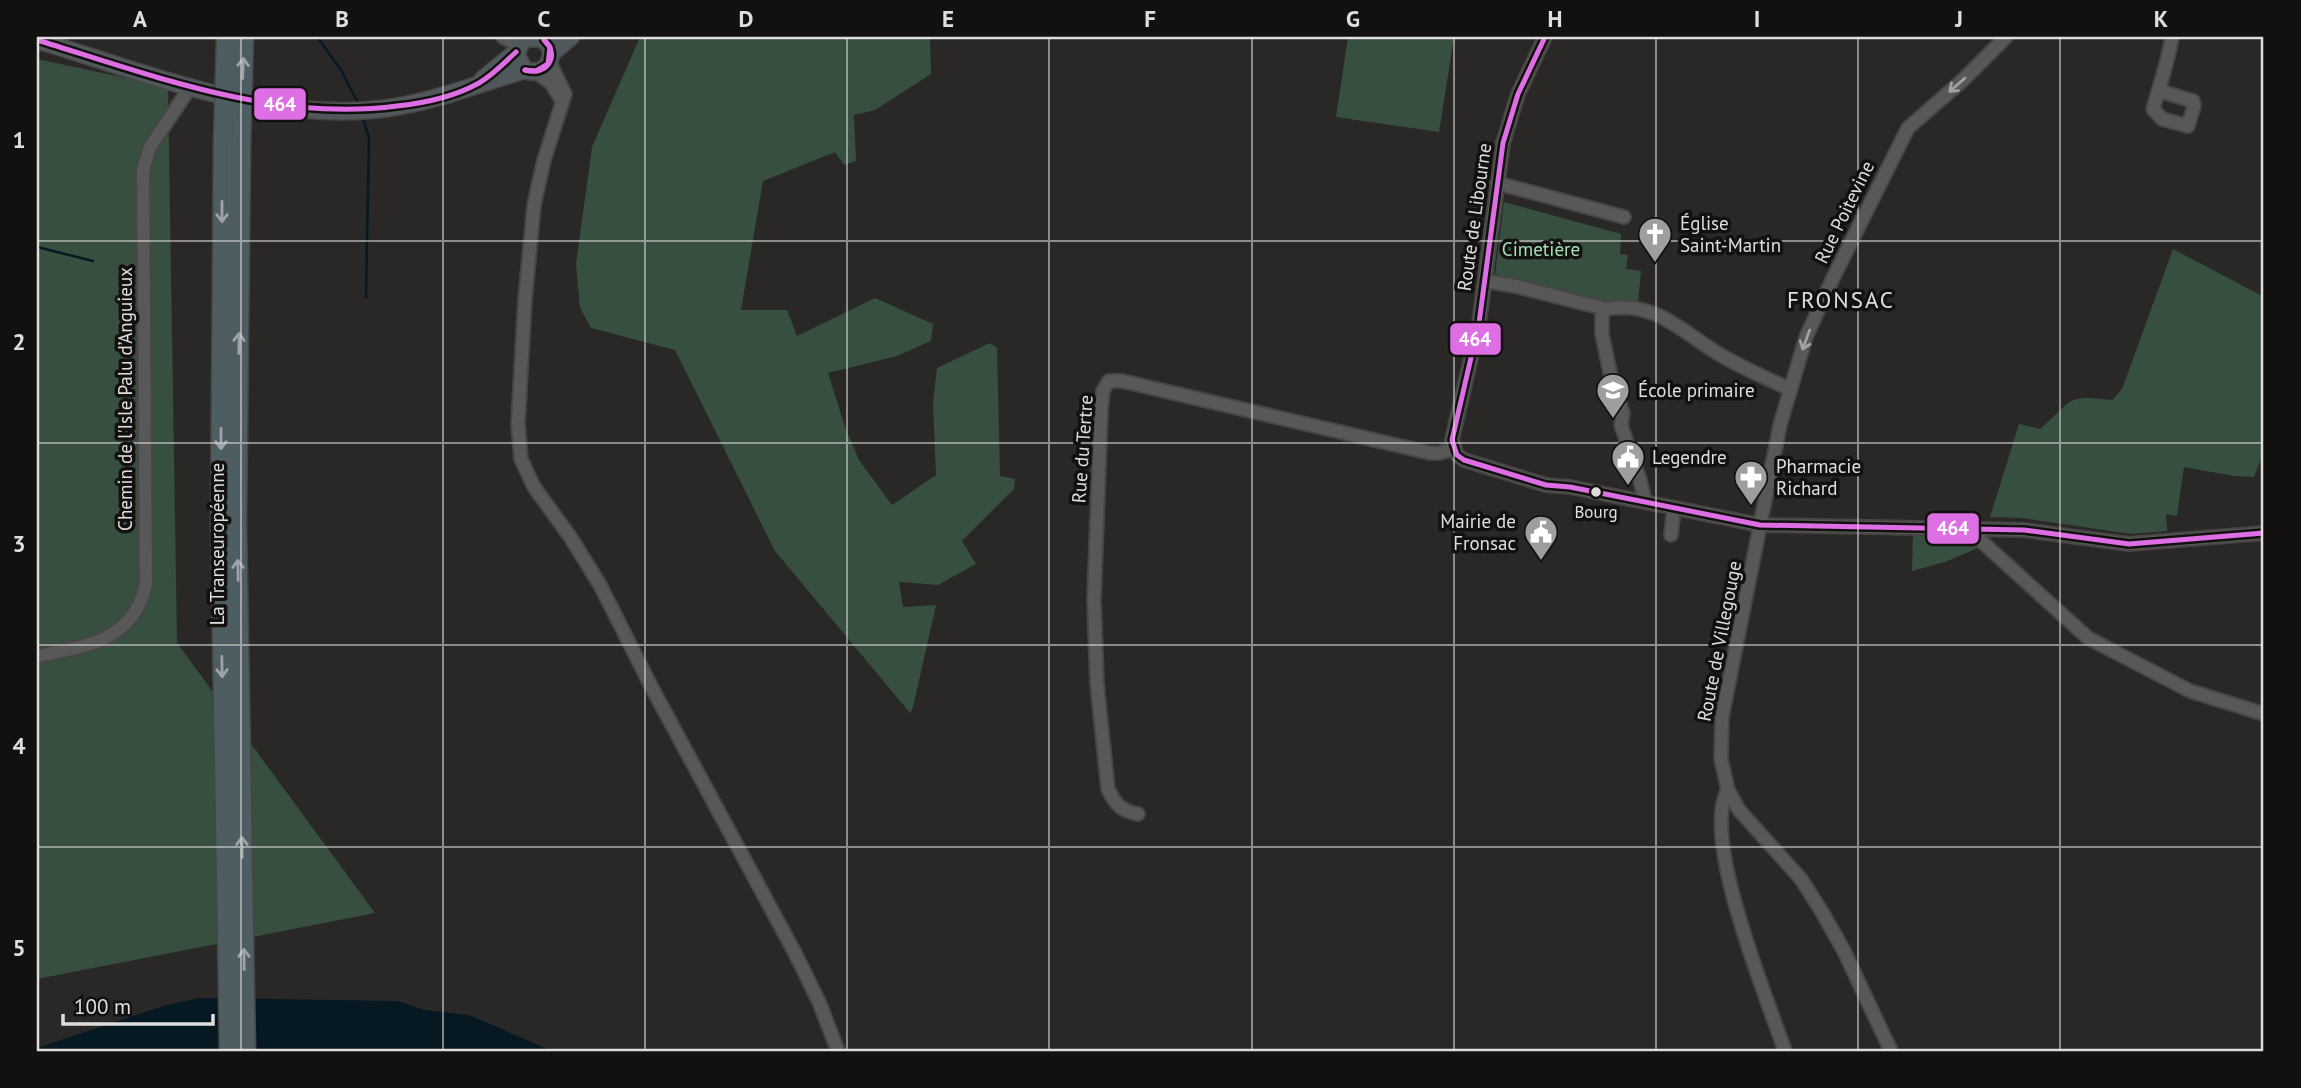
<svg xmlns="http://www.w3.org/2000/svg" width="2301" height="1088" font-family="'PT Sans',sans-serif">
	<rect width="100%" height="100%" fill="#292827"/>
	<g fill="#374f3e">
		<path d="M 640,37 L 930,37 L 931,74 L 875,110 L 854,115 L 856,161 L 844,165 L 835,152 L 763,181 L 741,310 L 787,310 L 797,336 L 875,298 L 933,324 L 931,341 L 897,356 L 828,373 L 845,427 L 859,460 L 892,505 L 936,475 L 933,402 L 937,368 L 990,343 L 997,348 L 1000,476 L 1015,479 L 1014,489 L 962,541 L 976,564 L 938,585 L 899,582 L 903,607 L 936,605 L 913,707 L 910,713 L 775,551 L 675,350 L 591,328 L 580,308 L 576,264 L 592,147 Z"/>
		<path d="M 1348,37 L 1454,37 L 1439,132 L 1336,117 Z"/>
		<path d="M 37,59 L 168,87 L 177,643 L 375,913 L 37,979 Z"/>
		<path d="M 1504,202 L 1621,234 L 1620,254 L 1628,255 L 1626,269 L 1641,271 L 1638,304 L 1606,301 L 1495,275 Z"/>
		<path d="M 2173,249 L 2264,297 L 2264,451 L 2254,477 L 2234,476 L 2184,467 L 2177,516 L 2166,514 L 2167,531 L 2131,534 L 2021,518 L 1990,517 L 2019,424 L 2040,429 C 2074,400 2063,394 2112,400 L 2122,389 Z"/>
		<path d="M 1967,534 L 1980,547 L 1945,562 L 1912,571 L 1913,535 Z"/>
	</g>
	<path fill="#061922" d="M 200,998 L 398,1001 L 425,1010 L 469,1015 L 552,1051 L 37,1051 L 37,1048 L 166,1005 Z"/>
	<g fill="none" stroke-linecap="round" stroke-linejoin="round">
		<g stroke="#061922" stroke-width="2.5">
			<path d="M 318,38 L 341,70 L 358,103"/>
			<path d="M 362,116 L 369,138 L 366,297"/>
			<path d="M 37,247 L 93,261"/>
		</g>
		<defs>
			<g id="minor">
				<path d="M 503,37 L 519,45"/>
				<path d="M 1545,37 L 1518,94 L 1503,143 L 1479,323 L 1452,440 L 1457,455 L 1464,460 L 1546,485 L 1570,487 L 1760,525 L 2024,530 L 2129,544 L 2264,533"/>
				<path d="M 550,63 L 565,94 L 544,160 L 534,205 L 525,300 L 518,423 L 521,459 L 534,487 L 571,538 L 600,585 L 652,688 L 795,953 L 819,1002 L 838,1051"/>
				<path d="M 536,72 L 552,84 L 560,98"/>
				<path d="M 2160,85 L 2163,92 L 2193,101 L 2194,106 L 2188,126 L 2162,119 L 2153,109 C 2160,85 2168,62 2172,37"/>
				<path d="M 1497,183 L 1624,217"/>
				<path d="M 1485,281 L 1515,286 L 1606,309"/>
				<path d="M 1645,502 L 1640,480 L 1621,425 L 1623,413 L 1612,382 L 1602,334 L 1602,315 L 1606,309 C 1650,301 1675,325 1708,347 C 1732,364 1763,376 1789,389"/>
				<path d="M 1977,528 L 1980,540 L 2088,638 L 2190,691 L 2264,714"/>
				<path d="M 1671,535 L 1674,508"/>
				<path d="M 37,656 C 86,646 133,642 146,584 L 143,170 L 150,147 L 191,86"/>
				<path d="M 1728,790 C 1700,837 1767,998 1785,1051"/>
				<path d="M 1138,814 C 1121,811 1115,804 1108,789 L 1097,684 L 1094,600 L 1101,410 L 1103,391 L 1109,381 L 1122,381 L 1430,453 L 1439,453 L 1454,449"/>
				<path d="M 1891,1051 L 1844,951 L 1822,912 L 1801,879 L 1739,810 L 1728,790 L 1721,759 L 1722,717 L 1780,425 L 1806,337 L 1834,276 L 1908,128 L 1963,80 L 2006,37"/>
			</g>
			<g id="major">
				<path d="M 543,39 L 550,47 C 554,65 541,76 525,70 L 517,57 L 519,45 L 527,38 L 543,39 L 549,37"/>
				<path d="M 37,40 C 143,72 269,123 381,109 C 431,103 477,84 525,70"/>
				<path d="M 552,53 L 571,37"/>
				<path d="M 483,79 L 516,52"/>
			</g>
			<g id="highway">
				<path d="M 223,144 L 220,524 L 229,1051"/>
				<path d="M 241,148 L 237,523 L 246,1051"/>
			</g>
		</defs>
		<use href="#minor" stroke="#474645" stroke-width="16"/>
		<use href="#major" stroke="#474645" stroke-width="19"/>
		<use href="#highway" stroke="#474645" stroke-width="21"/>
		<use href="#minor" stroke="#595858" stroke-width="12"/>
		<use href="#major" stroke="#50585b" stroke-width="16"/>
		<use href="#highway" stroke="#4e5d62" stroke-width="18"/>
		<defs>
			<g id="highway-bridge">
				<path d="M 223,144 L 226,37"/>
				<path d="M 241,148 L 244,37"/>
			</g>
		</defs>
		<use href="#highway-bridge" stroke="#474645" stroke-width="21" stroke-linecap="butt"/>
		<use href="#highway-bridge" stroke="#4e5d62" stroke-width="18"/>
		<defs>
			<g id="bus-1">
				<path d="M 1545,37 L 1518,94 L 1503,143 L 1479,323 L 1452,440 L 1457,455 L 1464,460 L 1546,485 L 1570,487 L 1760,525 L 2024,530 L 2129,544 L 2264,533"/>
				<path d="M 37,40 C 154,76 273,122 397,106 C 425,103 454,97 479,83 C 493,75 504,63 516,52"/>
				<path d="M 525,70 L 536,71 L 548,64 L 550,47 L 544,40"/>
				<path d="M 525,70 C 547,77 561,55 544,40"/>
			</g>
		</defs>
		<use href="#bus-1" stroke="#121110" stroke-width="10"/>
		<use href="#bus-1" stroke="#dd6ee3" stroke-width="5"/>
	</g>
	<defs><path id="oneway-shaft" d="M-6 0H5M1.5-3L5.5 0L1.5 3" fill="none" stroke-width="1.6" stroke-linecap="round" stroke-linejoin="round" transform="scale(1.75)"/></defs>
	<g stroke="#9ea4a6">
		<use href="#oneway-shaft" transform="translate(243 68) rotate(-88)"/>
		<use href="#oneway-shaft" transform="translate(222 212) rotate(90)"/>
		<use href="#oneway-shaft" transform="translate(239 343) rotate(-89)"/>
		<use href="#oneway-shaft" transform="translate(221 439) rotate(90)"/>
		<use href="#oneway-shaft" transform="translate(238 570) rotate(-91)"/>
		<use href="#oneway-shaft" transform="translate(222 667) rotate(89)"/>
		<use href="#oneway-shaft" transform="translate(242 847) rotate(-91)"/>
		<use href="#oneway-shaft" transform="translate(244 959) rotate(-91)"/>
	</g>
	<g stroke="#a3a2a1">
		<use href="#oneway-shaft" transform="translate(1957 85) rotate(139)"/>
		<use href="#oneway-shaft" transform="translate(1806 340) rotate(110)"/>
	</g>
	<path fill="none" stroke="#e0dedd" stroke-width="2" stroke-opacity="0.55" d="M 241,37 L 241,1051M 443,37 L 443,1051M 645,37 L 645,1051M 847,37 L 847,1051M 1049,37 L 1049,1051M 1252,37 L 1252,1051M 1454,37 L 1454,1051M 1656,37 L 1656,1051M 1858,37 L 1858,1051M 2060,37 L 2060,1051M 37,241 L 2264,241M 37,443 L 2264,443M 37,645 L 2264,645M 37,847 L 2264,847"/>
	<defs>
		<symbol id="church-pin" viewBox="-11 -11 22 30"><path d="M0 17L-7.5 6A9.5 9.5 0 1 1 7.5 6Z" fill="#a09e9d" stroke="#121110"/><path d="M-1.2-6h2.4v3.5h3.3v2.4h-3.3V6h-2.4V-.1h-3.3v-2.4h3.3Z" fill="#fff"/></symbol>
		<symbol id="school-pin" viewBox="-11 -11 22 30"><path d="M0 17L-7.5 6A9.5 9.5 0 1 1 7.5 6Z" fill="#a09e9d" stroke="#121110"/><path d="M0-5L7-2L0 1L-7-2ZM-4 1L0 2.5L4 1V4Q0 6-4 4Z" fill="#fff"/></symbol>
		<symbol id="civic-pin" viewBox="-11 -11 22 30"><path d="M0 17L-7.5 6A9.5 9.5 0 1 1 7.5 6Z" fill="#a09e9d" stroke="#121110"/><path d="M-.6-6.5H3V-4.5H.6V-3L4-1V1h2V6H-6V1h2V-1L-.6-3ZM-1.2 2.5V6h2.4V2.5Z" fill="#fff"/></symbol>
		<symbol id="pharmacy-pin" viewBox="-11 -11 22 30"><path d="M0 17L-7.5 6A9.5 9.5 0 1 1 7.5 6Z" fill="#a09e9d" stroke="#121110"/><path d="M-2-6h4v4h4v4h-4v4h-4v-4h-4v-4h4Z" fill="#fff"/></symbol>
	</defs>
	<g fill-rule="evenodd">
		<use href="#church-pin" x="1636" y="215" width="38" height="52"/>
		<use href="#school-pin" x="1594" y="371" width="38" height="52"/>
		<use href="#civic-pin" x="1609" y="438" width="38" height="52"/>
		<use href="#pharmacy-pin" x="1732" y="458" width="38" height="52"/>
		<use href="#civic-pin" x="1522" y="513" width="38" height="52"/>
	</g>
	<circle fill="#e0dedd" stroke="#121110" stroke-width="2.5" cx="1596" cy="492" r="6"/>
	<g text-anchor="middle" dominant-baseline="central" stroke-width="7" stroke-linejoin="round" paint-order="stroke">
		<g font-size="17" fill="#e0dedd" stroke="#121110">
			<text x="1596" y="512">Bourg</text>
		</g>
		<g font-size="19" fill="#e0dedd" stroke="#121110">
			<text transform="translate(1844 212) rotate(-64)">Rue Poitevine</text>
			<text transform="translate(1474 217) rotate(-82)">Route de Libourne</text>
			<text transform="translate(125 399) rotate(-90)">Chemin de l'Isle Palu d’Anguieux</text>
			<text transform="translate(1082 449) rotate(-86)">Rue du Tertre</text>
			<text transform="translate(217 544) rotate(-90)">La Transeuropéenne</text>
			<text transform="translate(1719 641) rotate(-79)">Route de Villegouge</text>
		</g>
		<g font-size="19" fill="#e0dedd" stroke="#121110" text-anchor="start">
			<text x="1680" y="223">Église<tspan x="1680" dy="22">Saint-Martin</tspan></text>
			<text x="1638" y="390">École primaire</text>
			<text x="1652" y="457">Legendre</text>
			<text x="1776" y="466">Pharmacie<tspan x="1776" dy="22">Richard</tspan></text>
			<text x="1516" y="521" text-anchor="end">Mairie de<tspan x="1516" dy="22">Fronsac</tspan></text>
		</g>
		<g font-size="19" fill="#a2e1b5" stroke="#121110">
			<text x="1541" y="249">Cimetière</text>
		</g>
		<g font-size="23" letter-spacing="2" fill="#e0dedd" stroke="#121110">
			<text x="1841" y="299">FRONSAC</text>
		</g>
	</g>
	<g stroke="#121110" stroke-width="2.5">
		<rect x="253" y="87" width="54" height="34" rx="7" fill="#dd6ee3"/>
		<rect x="1449" y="322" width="53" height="34" rx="7" fill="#dd6ee3"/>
		<rect x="1926" y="512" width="54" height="33" rx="7" fill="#dd6ee3"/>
	</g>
	<g font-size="19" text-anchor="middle" font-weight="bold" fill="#fff">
		<text x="280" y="111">464</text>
		<text x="1475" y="346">464</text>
		<text x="1953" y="535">464</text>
	</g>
	<rect width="2301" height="1088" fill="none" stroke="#121110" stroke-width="77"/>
	<path d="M63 1014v10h150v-10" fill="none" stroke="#e0dedd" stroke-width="3.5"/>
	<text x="74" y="1014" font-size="21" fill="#e0dedd" stroke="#121110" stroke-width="5" paint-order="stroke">100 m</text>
	<rect x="38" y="38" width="2224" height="1012" fill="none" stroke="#e0dedd" stroke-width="2.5"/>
	<g font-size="23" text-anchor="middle" font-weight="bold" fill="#e0dedd">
		<text x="140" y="27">A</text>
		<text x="342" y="27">B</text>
		<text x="544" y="27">C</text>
		<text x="746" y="27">D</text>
		<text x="948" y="27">E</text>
		<text x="1150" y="27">F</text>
		<text x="1353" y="27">G</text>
		<text x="1555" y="27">H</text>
		<text x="1757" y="27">I</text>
		<text x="1959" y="27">J</text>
		<text x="2161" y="27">K</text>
		<text x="19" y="148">1</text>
		<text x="19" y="350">2</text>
		<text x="19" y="552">3</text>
		<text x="19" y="754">4</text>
		<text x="19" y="956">5</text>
	</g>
</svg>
